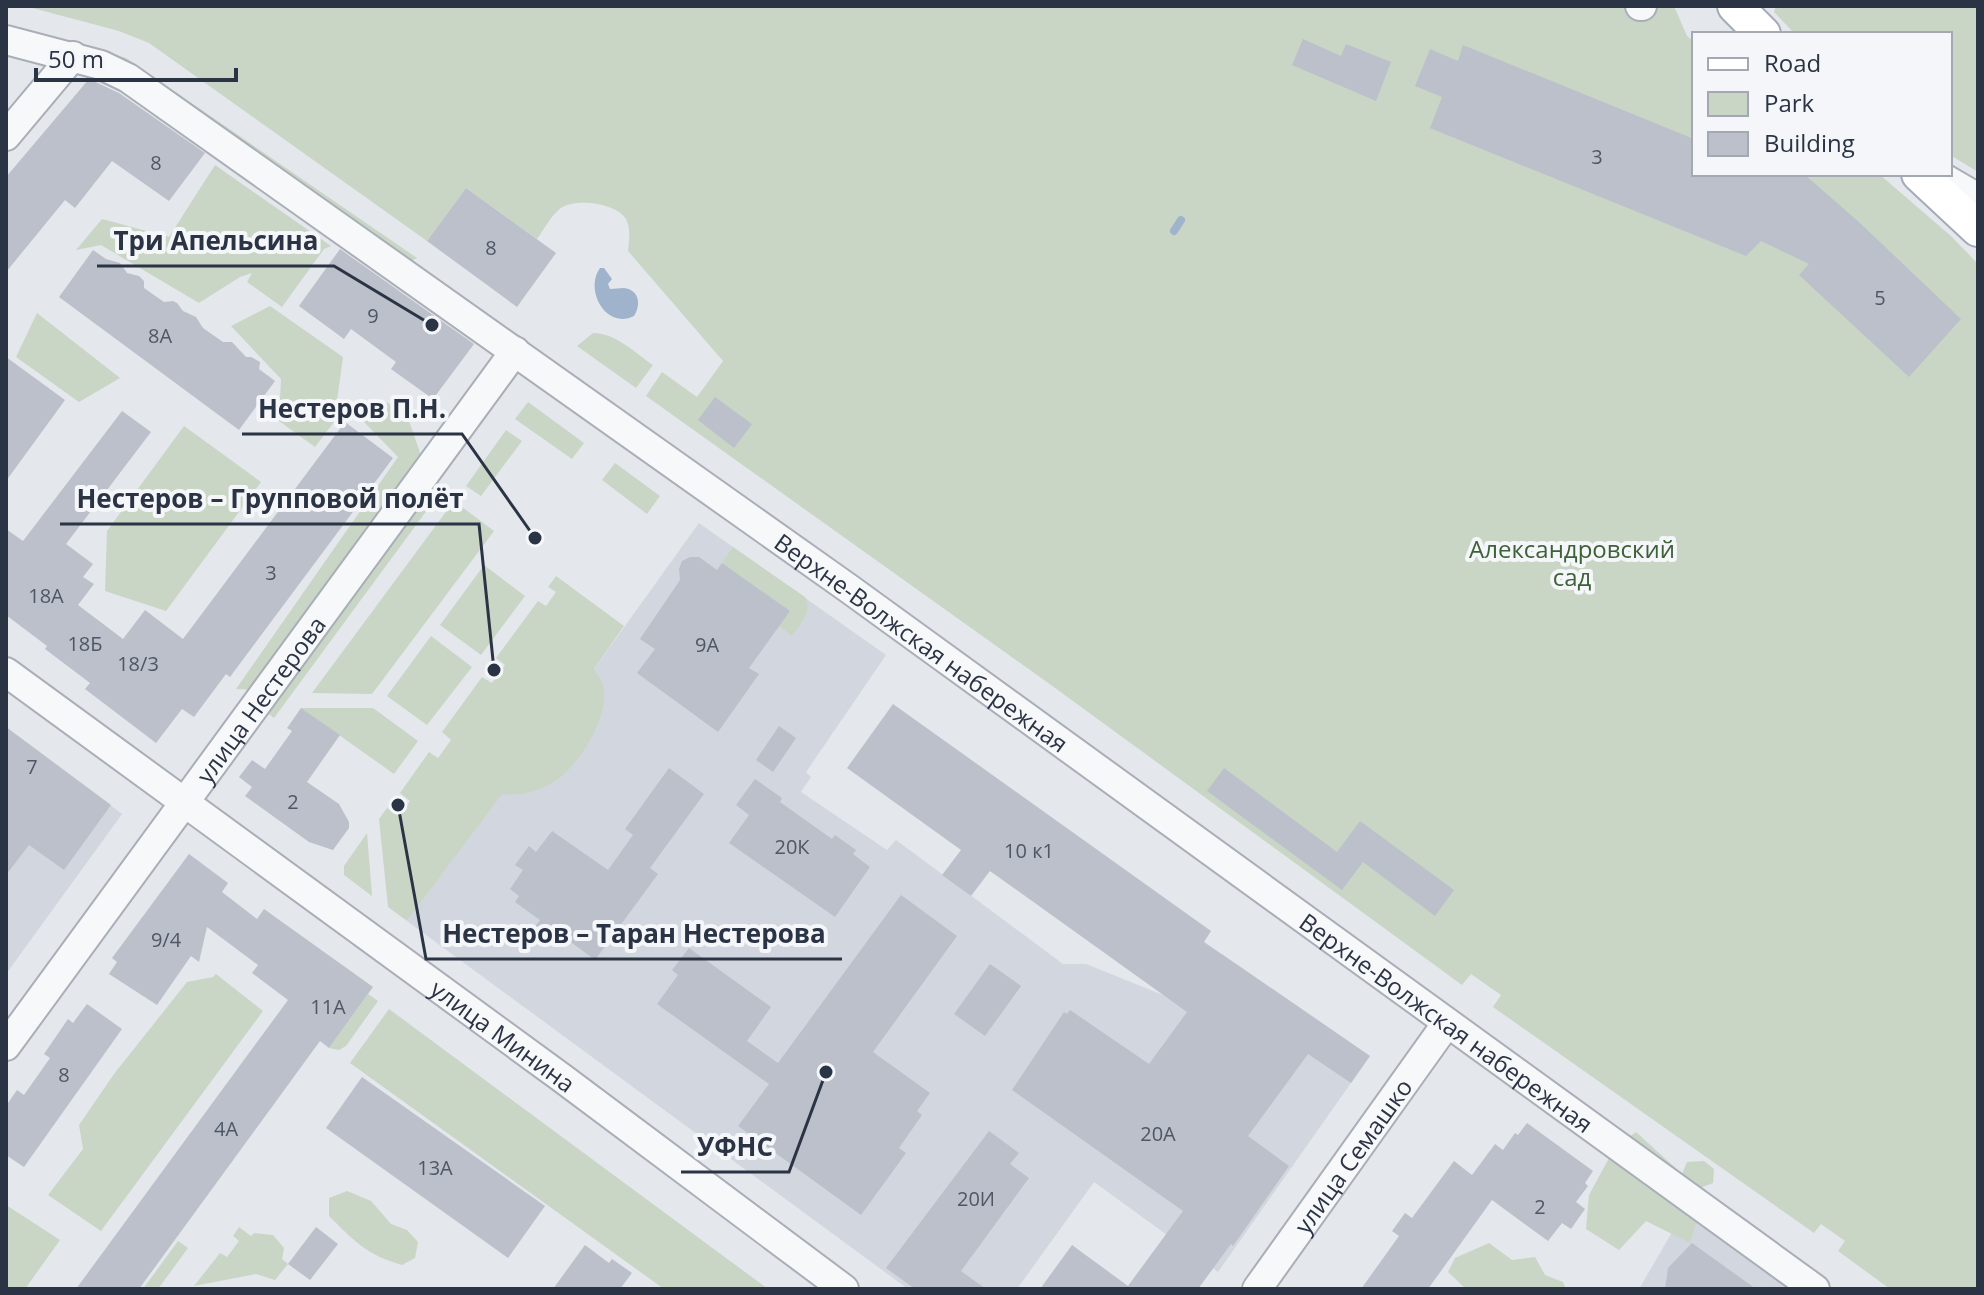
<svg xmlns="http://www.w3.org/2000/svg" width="1984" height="1295" font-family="'Open Sans',sans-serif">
	<rect width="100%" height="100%" fill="#e4e7ec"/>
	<g fill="#d2d6de">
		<path d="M 699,523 L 886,655 L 806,772 L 811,777 L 801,792 L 887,850 L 896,840 L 1063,964 L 1086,964 L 1178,1001 L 1211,971 L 1222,954 L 1370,1056 L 1218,1272 L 1094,1182 L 1017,1289 L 908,1289 L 407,921 L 597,665 Z"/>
		<path d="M 6,727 L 122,814 L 6,974 Z"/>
		<path d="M 1685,1210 L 1794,1289 L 1639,1289 Z"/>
	</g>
	<g fill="#c9d6c5">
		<path d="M 25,6 L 1674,6 L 1687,36 L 1694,41 L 1694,174 L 1879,174 L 1951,236 L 1978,264 L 1978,1289 L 1890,1289 L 1838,1251 L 1845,1241 L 1821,1224 L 1814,1233 L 1493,1007 L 1501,995 L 1471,974 L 1462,985 L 1051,685 L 646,396 L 662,372 L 697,397 L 723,361 L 628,251 C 629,241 631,229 626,219 C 616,203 576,198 561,208 C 551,215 544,230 537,239 L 466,188 L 427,241 L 149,43 L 119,31 Z"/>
		<path d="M 1776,6 L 1978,6 L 1978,172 L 1950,155 L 1950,34 L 1795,34 L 1774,12 Z"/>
		<path d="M 110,53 L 126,58 L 417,258 L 409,262 Z"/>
		<path d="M 215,165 L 331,246 L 324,249 L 282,307 L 247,282 L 252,273 L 240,277 L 199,303 L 101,245 L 76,250 L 102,219 L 169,237 Z"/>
		<path d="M 270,306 L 343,357 L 334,422 L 315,447 L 279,421 L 281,379 L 231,326 Z"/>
		<path d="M 37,313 L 120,378 L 79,402 L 16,357 Z"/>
		<path d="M 593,333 C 616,333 635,353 653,365 L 636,388 L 577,346 Z"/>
		<path d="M 386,402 L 407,415 L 424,464 L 257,690 L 236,689 L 398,457 L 364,422 Z"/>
		<path d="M 528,402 L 584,443 L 572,459 L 515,419 Z"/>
		<path d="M 184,426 L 261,482 L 166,611 L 105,591 L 107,531 Z"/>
		<path d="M 506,430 L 522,441 L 481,496 L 466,486 Z"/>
		<path d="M 615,463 L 660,496 L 647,514 L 602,480 Z"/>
		<path d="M 432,478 L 444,487 L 274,718 L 261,708 Z"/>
		<path d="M 454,501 L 494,531 L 372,694 L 312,693 Z"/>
		<path d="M 733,547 L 805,597 C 813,612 801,623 792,636 L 779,626 L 789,611 L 722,563 Z"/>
		<path d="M 484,565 L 525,596 L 481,655 L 440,625 Z"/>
		<path d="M 556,576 L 624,626 L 594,669 C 597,674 602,680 603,685 C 611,715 579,766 555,781 C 538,792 520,796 502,794 L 407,921 L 388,907 L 379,819 L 387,808 L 399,816 L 410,801 L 400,793 L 429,752 L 438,758 L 451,740 L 442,732 L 482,677 L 492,683 L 505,665 L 496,658 L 538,601 L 546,606 L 556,592 L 548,587 Z"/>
		<path d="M 431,636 L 472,667 L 427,725 L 387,696 Z"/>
		<path d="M 301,708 L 373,708 L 418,741 L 394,774 Z"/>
		<path d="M 367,833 L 372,895 L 372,896 L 344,875 L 344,866 Z"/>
		<path d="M 216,974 L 263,1011 L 101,1231 L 48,1195 L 83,1149 L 79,1125 L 114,1074 L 187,982 L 213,977 Z"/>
		<path d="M 368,994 L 378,1001 L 346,1046 L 339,1050 L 329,1048 Z"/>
		<path d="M 389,1009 L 768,1289 L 664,1289 L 350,1063 Z"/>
		<path d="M 1636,1132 L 1682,1174 L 1687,1162 L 1704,1161 L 1714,1169 L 1713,1183 L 1692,1191 L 1699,1214 L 1690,1243 L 1646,1221 L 1619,1250 L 1586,1229 L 1589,1195 L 1615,1147 Z"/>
		<path d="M 347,1191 L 371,1201 L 391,1224 L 407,1230 L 418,1242 L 415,1258 L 402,1265 C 367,1255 354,1241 329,1216 L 329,1198 Z"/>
		<path d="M 6,1205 L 60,1240 L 25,1289 L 6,1289 Z"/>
		<path d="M 239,1227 L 251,1236 L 254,1233 L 273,1235 L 284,1248 L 282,1259 L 288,1264 L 275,1280 L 256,1274 L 194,1286 L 220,1253 L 227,1257 L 239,1241 L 233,1236 Z"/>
		<path d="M 178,1241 L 188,1248 L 158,1289 L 143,1289 Z"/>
		<path d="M 1489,1243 L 1512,1260 L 1535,1257 L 1545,1275 L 1563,1282 L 1566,1289 L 1466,1289 L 1448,1272 L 1455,1258 Z"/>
	</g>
	<path fill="#9fb4cc" d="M 600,268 L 604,268 L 612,279 L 608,284 L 610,289 C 615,289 619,288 624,288 C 640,290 641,306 634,316 C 606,330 584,290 600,268 Z"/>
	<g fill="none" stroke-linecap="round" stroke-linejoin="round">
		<path stroke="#9fb4cc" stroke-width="8" d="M 1174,231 L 1181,220"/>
	</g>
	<g fill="#bbc0ca">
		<path d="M 1303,39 L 1341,56 L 1346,44 L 1391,62 L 1376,101 L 1292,65 Z"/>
		<path d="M 1463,45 L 1694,139 L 1694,174 L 1804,174 L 1860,223 L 1961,319 L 1909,377 L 1799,275 L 1809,264 L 1761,241 L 1746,256 L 1430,128 L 1442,97 L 1415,86 L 1430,49 L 1458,61 Z"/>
		<path d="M 89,79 L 119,93 L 205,153 L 169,201 L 112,161 L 75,208 L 65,200 L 6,272 L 6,177 Z"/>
		<path d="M 466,188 L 556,253 L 517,307 L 427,241 Z"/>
		<path d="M 340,249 L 474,344 L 433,399 L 391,369 L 396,362 L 351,329 L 344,339 L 299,306 Z"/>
		<path d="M 93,250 L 106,259 L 120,263 L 127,273 L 139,276 L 144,281 L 144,288 L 164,302 L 173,301 L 177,303 L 183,311 L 196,317 L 203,328 L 223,342 L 232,342 L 246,357 L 251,357 L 260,362 L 259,369 L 275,381 L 239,430 L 59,297 Z"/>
		<path d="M 6,357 L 65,400 L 6,481 Z"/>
		<path d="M 715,397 L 752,424 L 734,448 L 698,420 Z"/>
		<path d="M 122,411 L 151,432 L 66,544 L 93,564 L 83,577 L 94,584 L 78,605 L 123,639 L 145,610 L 183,639 L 345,422 L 393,458 L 230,677 L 226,674 L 194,717 L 182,709 L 156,743 L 85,689 L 90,683 L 45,649 L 47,646 L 6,615 L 6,529 L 23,541 Z"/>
		<path d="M 690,557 L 699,557 L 717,570 L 722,563 L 790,611 L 749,668 L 759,674 L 718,732 L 637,673 L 655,649 L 640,639 L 680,580 L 679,569 L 682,561 Z"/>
		<path d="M 893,704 L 1211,931 L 1204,942 L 1370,1056 L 1351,1083 L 1308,1054 L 1248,1136 L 1289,1166 L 1233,1246 L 1231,1244 L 1198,1289 L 1040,1289 L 1072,1245 L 1128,1286 L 1183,1211 L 1012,1090 L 1064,1012 L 1067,1014 L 1070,1010 L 1149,1064 L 1187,1012 L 990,871 L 971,896 L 942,875 L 961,850 L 847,768 Z"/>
		<path d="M 301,708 L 340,735 L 307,782 L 339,804 L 349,822 L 349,828 L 333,850 L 309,842 L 245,796 L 252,787 L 239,777 L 252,760 L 265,769 L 292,731 L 287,728 Z"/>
		<path d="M 779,726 L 796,738 L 773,772 L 756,760 Z"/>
		<path d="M 6,727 L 111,805 L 64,870 L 29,845 L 6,875 Z"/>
		<path d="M 669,768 L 704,794 L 650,868 L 658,874 L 595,960 L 563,936 L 557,944 L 534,928 L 540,920 L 515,902 L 519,896 L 510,889 L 523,870 L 515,865 L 529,846 L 536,852 L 552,831 L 608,870 L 633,835 L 625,829 Z"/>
		<path d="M 1224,768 L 1337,852 L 1360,821 L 1454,890 L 1435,916 L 1363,862 L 1342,890 L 1207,791 Z"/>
		<path d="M 755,779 L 782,798 L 780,802 L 832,839 L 835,835 L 856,850 L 853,854 L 870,867 L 835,917 L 729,843 L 749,815 L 736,805 Z"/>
		<path d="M 189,854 L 228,883 L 222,892 L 257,919 L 264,909 L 373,987 L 329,1048 L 320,1041 L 139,1289 L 76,1289 L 288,1000 L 252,973 L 258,965 L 207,927 L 199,962 L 191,956 L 157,1005 L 109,974 L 117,962 L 112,958 Z"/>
		<path d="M 901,895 L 957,936 L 873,1052 L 930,1093 L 917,1111 L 922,1115 L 899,1148 L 906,1153 L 861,1215 L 738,1126 L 769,1084 L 657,1004 L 678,975 L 672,970 L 689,948 L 771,1007 L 747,1041 L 778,1063 Z"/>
		<path d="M 990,964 L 1021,986 L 985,1036 L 954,1014 Z"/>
		<path d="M 87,1004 L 122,1029 L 24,1167 L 6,1155 L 6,1106 L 17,1090 L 24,1095 L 50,1058 L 44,1054 L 68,1019 L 73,1023 Z"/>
		<path d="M 362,1077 L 545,1206 L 508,1258 L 326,1128 Z"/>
		<path d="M 1527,1123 L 1593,1171 L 1585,1183 L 1588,1186 L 1576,1202 L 1585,1209 L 1571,1229 L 1562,1223 L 1548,1241 L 1492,1200 L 1428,1289 L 1361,1289 L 1399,1236 L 1392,1231 L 1405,1213 L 1412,1218 L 1454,1161 L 1472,1175 L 1495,1144 L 1503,1150 L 1515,1133 L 1518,1135 Z"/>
		<path d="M 989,1131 L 1019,1153 L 1010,1164 L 1029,1178 L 961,1271 L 986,1289 L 915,1289 L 886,1268 Z"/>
		<path d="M 316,1227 L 338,1244 L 310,1280 L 288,1264 Z"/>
		<path d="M 1692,1243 L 1756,1289 L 1665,1289 L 1668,1268 Z"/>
		<path d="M 585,1245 L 609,1263 L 612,1259 L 632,1273 L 620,1289 L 553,1289 Z"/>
	</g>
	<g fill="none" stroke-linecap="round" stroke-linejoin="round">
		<defs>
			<g id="minor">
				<path d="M 1640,6 L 1642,6"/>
				<path id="s1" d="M 6,40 L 101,65 L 128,78 L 848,588 L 1815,1289"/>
				<path d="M 6,136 L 73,56"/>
				<path d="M 1937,174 L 1978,198"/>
				<path id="s2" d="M 6,672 L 562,1078 L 844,1289"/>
				<path id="s3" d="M 6,1046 L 515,351"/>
				<path id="s4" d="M 1257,1289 L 1447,1023"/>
			</g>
			<g id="major">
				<path d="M 1735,6 L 1763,34"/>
				<path d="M 1919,174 L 1978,229"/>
			</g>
		</defs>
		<use href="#minor" stroke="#a9aeb7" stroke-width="32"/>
		<use href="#major" stroke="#a3abb8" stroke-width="38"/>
		<use href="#minor" stroke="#f7f8fa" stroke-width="28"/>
		<use href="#major" stroke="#fff" stroke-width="34"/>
	</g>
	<g text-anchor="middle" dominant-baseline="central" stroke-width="8" stroke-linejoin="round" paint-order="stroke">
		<g font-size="20" fill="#4f5766">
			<text x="1597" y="156">3</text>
			<text x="156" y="162">8</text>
			<text x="491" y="247">8</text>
			<text x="1880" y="297">5</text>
			<text x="373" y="315">9</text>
			<text x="160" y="335">8А</text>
			<text x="271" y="572">3</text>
			<text x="46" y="595">18А</text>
			<text x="85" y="643">18Б</text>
			<text x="707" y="644">9А</text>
			<text x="138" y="663">18/3</text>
			<text x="32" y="766">7</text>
			<text x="293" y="801">2</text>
			<text x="792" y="846">20К</text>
			<text x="1029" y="850">10 к1</text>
			<text x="166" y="939">9/4</text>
			<text x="328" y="1006">11А</text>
			<text x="64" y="1074">8</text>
			<text x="226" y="1128">4А</text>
			<text x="1158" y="1133">20А</text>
			<text x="435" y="1167">13А</text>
			<text x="976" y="1198">20И</text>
			<text x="1540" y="1206">2</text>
		</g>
		<g font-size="24" fill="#3f6138" stroke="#f4f6f9">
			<text x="1572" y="548">Александровский<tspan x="1572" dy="28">сад</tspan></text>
		</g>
		<g font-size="24" fill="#2b3445" stroke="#f4f6f9">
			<text stroke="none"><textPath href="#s1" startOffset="1102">Верхне-Волжская набережная</textPath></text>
			<text stroke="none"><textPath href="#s3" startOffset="430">улица Нестерова</textPath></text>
			<text stroke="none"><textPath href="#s1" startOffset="1750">Верхне-Волжская набережная</textPath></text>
			<text stroke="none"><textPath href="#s2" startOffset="616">улица Минина</textPath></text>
			<text stroke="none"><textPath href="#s4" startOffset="164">улица Семашко</textPath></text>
		</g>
	</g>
	<path fill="none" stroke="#2b3445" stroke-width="3" d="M432 325L334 266H97M535 538L462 434H242M494 670L479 524H60M398 805L426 959H842M826 1072L789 1172H681"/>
	<g fill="#2b3445" stroke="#f4f6f9" stroke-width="3">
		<circle cx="432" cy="325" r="8"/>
		<circle cx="535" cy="538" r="8"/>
		<circle cx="494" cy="670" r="8"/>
		<circle cx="398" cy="805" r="8"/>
		<circle cx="826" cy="1072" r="8"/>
	</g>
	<g font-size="26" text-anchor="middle" font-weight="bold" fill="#2b3445" stroke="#f4f6f9" stroke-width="8" stroke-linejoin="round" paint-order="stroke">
		<text x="216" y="250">Три Апельсина</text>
		<text x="352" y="418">Нестеров П.Н.</text>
		<text x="270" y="508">Нестеров – Групповой полёт</text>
		<text x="634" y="943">Нестеров – Таран Нестерова</text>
		<text x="735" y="1156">УФНС</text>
	</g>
	<rect width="1984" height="1295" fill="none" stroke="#2b3445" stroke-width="16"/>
	<rect x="1692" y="32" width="260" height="144" fill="#f4f6f9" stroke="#a4a8b1" stroke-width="2"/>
	<rect x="1708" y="58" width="40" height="12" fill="#ffffff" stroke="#a4a8b1" stroke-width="2"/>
	<text x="1764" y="72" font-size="24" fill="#2b3445">Road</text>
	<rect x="1708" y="92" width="40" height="24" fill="#c9d6c5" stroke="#a4a8b1" stroke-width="2"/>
	<text x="1764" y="112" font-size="24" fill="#2b3445">Park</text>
	<rect x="1708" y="132" width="40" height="24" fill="#bbc0ca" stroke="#a4a8b1" stroke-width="2"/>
	<text x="1764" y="152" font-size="24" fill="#2b3445">Building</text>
	<path d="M36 68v12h200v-12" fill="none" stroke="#2b3445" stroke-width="4"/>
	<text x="48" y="68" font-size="24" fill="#2b3445" stroke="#f4f6f9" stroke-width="6" paint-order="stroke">50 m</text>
</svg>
